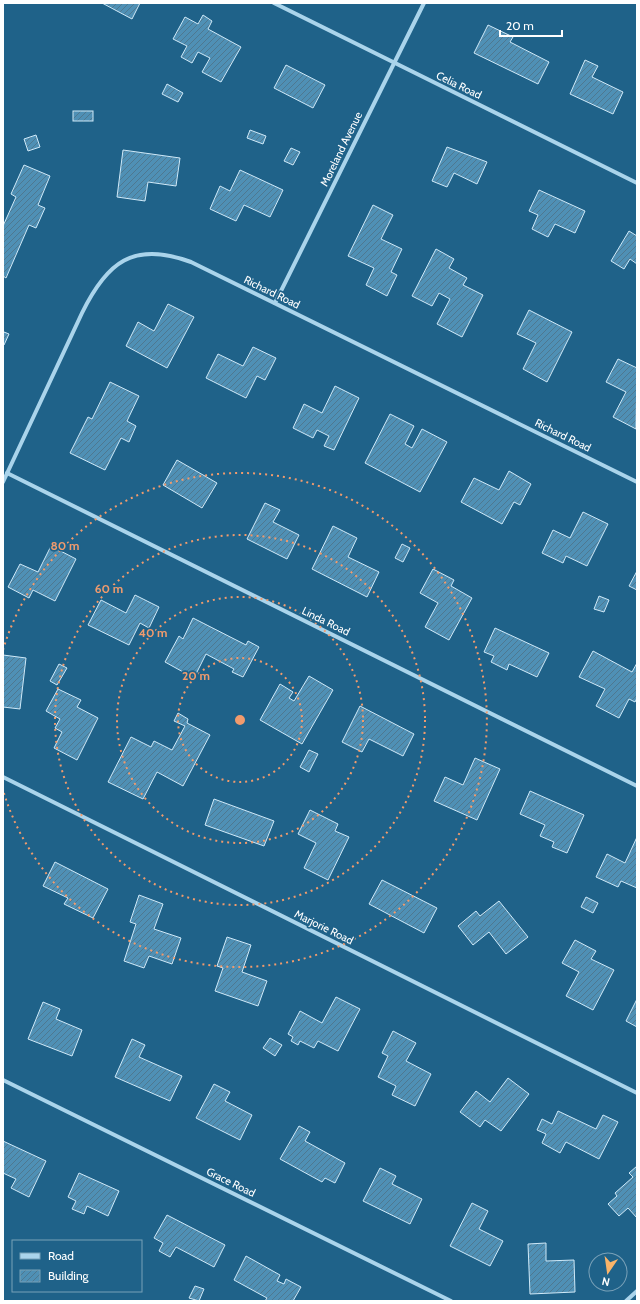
<svg xmlns="http://www.w3.org/2000/svg" width="640" height="1304" font-family="Cabin,sans-serif">
	<defs>
		<pattern id="building-hatch" width="6" height="6" patternUnits="userSpaceOnUse"><rect width="6" height="6" fill="#4f90b5"/><path d="M-1 1l2-2M0 6l6-6M5 7l2-2" fill="none" stroke="#4e7890"/></pattern>
	</defs>
	<rect width="100%" height="100%" fill="#1f6289"/>
	<g fill="url(#building-hatch)" stroke="#cfe9f8">
		<path d="M 102,3 L 140,3 L 132,19 Z"/>
		<path d="M 203,15 L 212,21 L 208,29 L 241,47 L 221,82 L 202,72 L 210,58 L 198,52 L 192,63 L 181,57 L 187,46 L 173,39 L 185,17 L 198,24 Z"/>
		<path d="M 488,25 L 513,37 L 510,42 L 549,62 L 538,84 L 474,53 Z"/>
		<path d="M 585,60 L 598,66 L 592,77 L 623,92 L 613,114 L 570,94 Z"/>
		<path d="M 286,65 L 325,85 L 313,108 L 274,88 Z"/>
		<path d="M 167,84 L 183,93 L 178,102 L 162,94 Z"/>
		<rect x="73" y="111" width="20" height="10"/>
		<path d="M 250,130 L 266,136 L 263,144 L 247,138 Z"/>
		<path d="M 36,135 L 40,147 L 28,151 L 24,139 Z"/>
		<path d="M 447,147 L 487,162 L 477,184 L 454,173 L 447,187 L 432,181 Z"/>
		<path d="M 291,148 L 300,152 L 293,165 L 284,161 Z"/>
		<path d="M 123,150 L 180,158 L 176,186 L 148,182 L 145,201 L 117,197 Z"/>
		<path d="M 24,165 L 50,176 L 38,205 L 45,208 L 36,228 L 29,225 L 6,278 L 3,276 L 3,226 L 16,197 L 11,194 Z"/>
		<path d="M 240,170 L 283,190 L 270,217 L 244,205 L 236,221 L 210,209 L 220,186 L 230,191 Z"/>
		<path d="M 539,190 L 585,211 L 575,233 L 555,224 L 548,237 L 532,229 L 538,215 L 529,211 Z"/>
		<path d="M 373,205 L 393,215 L 381,239 L 402,249 L 391,272 L 397,275 L 387,296 L 366,285 L 374,268 L 348,256 Z"/>
		<path d="M 629,231 L 637,236 L 637,264 L 630,259 L 624,269 L 611,261 Z"/>
		<path d="M 436,249 L 454,259 L 449,268 L 467,278 L 463,285 L 483,295 L 462,337 L 437,324 L 450,299 L 439,293 L 432,306 L 412,296 Z"/>
		<path d="M 168,304 L 194,317 L 167,368 L 126,346 L 138,322 L 154,331 Z"/>
		<path d="M 529,310 L 572,332 L 547,382 L 523,369 L 536,343 L 517,334 Z"/>
		<path d="M 4,332 L 9,334 L 4,345 L 3,345 L 3,335 Z"/>
		<path d="M 253,347 L 276,358 L 265,380 L 257,376 L 246,398 L 206,378 L 218,354 L 243,366 Z"/>
		<path d="M 618,359 L 637,368 L 636,429 L 613,417 L 626,392 L 606,382 Z"/>
		<path d="M 110,382 L 139,396 L 127,421 L 136,426 L 129,442 L 121,438 L 105,470 L 70,453 L 88,417 L 92,419 Z"/>
		<path d="M 335,386 L 359,398 L 334,450 L 324,446 L 329,436 L 317,430 L 313,438 L 293,428 L 304,404 L 322,413 Z"/>
		<path d="M 390,414 L 414,426 L 405,444 L 412,448 L 422,429 L 447,442 L 420,492 L 365,463 Z"/>
		<path d="M 177,460 L 217,483 L 202,508 L 163,485 Z"/>
		<path d="M 509,471 L 531,484 L 520,505 L 514,502 L 502,524 L 461,502 L 474,478 L 499,490 Z"/>
		<path d="M 265,503 L 280,510 L 273,522 L 299,535 L 287,559 L 247,539 Z"/>
		<path d="M 583,512 L 608,524 L 587,566 L 566,556 L 563,563 L 542,553 L 553,530 L 570,538 Z"/>
		<path d="M 333,526 L 357,538 L 348,557 L 379,572 L 367,597 L 312,569 Z"/>
		<path d="M 402,544 L 410,548 L 403,562 L 395,558 Z"/>
		<path d="M 51,546 L 76,559 L 55,601 L 33,590 L 29,598 L 8,587 L 20,564 L 38,572 Z"/>
		<path d="M 433,569 L 454,580 L 451,586 L 472,598 L 449,640 L 425,627 L 438,603 L 420,593 Z"/>
		<path d="M 637,571 L 637,590 L 629,586 Z"/>
		<path d="M 135,595 L 159,607 L 149,628 L 140,623 L 129,645 L 88,625 L 101,600 L 126,613 Z"/>
		<path d="M 599,596 L 609,600 L 604,612 L 594,609 Z"/>
		<path d="M 193,618 L 246,645 L 248,641 L 259,647 L 243,677 L 232,672 L 234,669 L 206,654 L 194,678 L 165,662 L 179,636 L 183,639 Z"/>
		<path d="M 495,628 L 549,653 L 537,677 L 509,664 L 507,670 L 491,662 L 494,656 L 484,652 Z"/>
		<path d="M 593,651 L 632,672 L 637,663 L 637,698 L 635,702 L 629,699 L 619,718 L 596,706 L 605,689 L 579,677 Z"/>
		<path d="M 3,655 L 26,658 L 20,709 L 3,707 Z"/>
		<path d="M 59,664 L 67,668 L 57,685 L 50,681 Z"/>
		<path d="M 309,676 L 333,690 L 302,744 L 260,720 L 280,684 L 293,692 L 289,698 L 294,701 Z"/>
		<path d="M 58,689 L 81,700 L 77,707 L 98,718 L 77,760 L 54,748 L 62,732 L 55,728 L 60,719 L 46,711 Z"/>
		<path d="M 360,706 L 414,734 L 403,756 L 369,739 L 362,752 L 342,742 Z"/>
		<path d="M 178,713 L 188,719 L 187,723 L 210,735 L 183,786 L 157,772 L 143,799 L 108,782 L 131,737 L 151,747 L 154,741 L 172,750 L 185,726 L 174,721 Z"/>
		<path d="M 309,750 L 318,754 L 309,772 L 300,767 Z"/>
		<path d="M 475,758 L 500,769 L 477,820 L 434,801 L 445,777 L 463,785 Z"/>
		<path d="M 530,791 L 584,815 L 567,853 L 552,847 L 554,842 L 540,836 L 545,825 L 520,814 Z"/>
		<path d="M 214,799 L 274,821 L 264,846 L 205,825 Z"/>
		<path d="M 310,810 L 338,824 L 335,831 L 349,837 L 328,880 L 304,868 L 316,843 L 298,834 Z"/>
		<path d="M 637,837 L 637,888 L 621,881 L 618,887 L 596,877 L 607,854 L 625,863 Z"/>
		<path d="M 55,862 L 108,889 L 93,918 L 64,904 L 68,898 L 43,886 Z"/>
		<path d="M 382,880 L 437,908 L 424,933 L 369,904 Z"/>
		<path d="M 139,895 L 163,904 L 154,929 L 181,938 L 172,964 L 149,956 L 144,968 L 124,961 L 136,924 L 130,922 Z"/>
		<path d="M 586,897 L 598,903 L 593,913 L 581,907 Z"/>
		<path d="M 499,901 L 528,937 L 506,954 L 489,932 L 473,945 L 458,926 L 476,911 L 480,916 Z"/>
		<path d="M 227,937 L 251,945 L 242,972 L 267,981 L 258,1006 L 215,991 L 223,968 L 217,966 Z"/>
		<path d="M 575,940 L 596,951 L 591,959 L 614,970 L 593,1010 L 566,996 L 579,972 L 562,963 Z"/>
		<path d="M 336,997 L 360,1009 L 338,1051 L 318,1041 L 314,1048 L 300,1041 L 298,1045 L 291,1041 L 293,1037 L 288,1034 L 300,1011 L 322,1023 Z"/>
		<path d="M 637,999 L 637,1027 L 626,1021 Z"/>
		<path d="M 43,1002 L 60,1009 L 56,1019 L 82,1030 L 72,1056 L 28,1039 Z"/>
		<path d="M 393,1031 L 416,1043 L 406,1061 L 431,1074 L 415,1106 L 392,1095 L 396,1086 L 378,1077 L 388,1056 L 382,1053 Z"/>
		<path d="M 270,1038 L 282,1045 L 275,1056 L 263,1048 Z"/>
		<path d="M 132,1039 L 145,1045 L 139,1057 L 182,1076 L 170,1101 L 115,1077 Z"/>
		<path d="M 508,1078 L 529,1094 L 501,1131 L 485,1120 L 480,1127 L 460,1112 L 476,1091 L 490,1102 Z"/>
		<path d="M 214,1084 L 230,1092 L 225,1101 L 252,1115 L 240,1140 L 196,1118 Z"/>
		<path d="M 558,1111 L 596,1129 L 603,1115 L 618,1122 L 599,1159 L 566,1142 L 560,1153 L 542,1143 L 546,1134 L 537,1130 L 542,1119 L 552,1124 Z"/>
		<path d="M 299,1126 L 310,1132 L 305,1141 L 345,1163 L 335,1183 L 325,1178 L 322,1182 L 280,1159 Z"/>
		<path d="M 3,1141 L 46,1161 L 29,1197 L 11,1188 L 16,1179 L 3,1173 Z"/>
		<path d="M 637,1166 L 637,1218 L 628,1208 L 619,1216 L 608,1204 L 617,1196 L 615,1193 L 633,1177 L 629,1173 Z"/>
		<path d="M 380,1168 L 396,1176 L 392,1184 L 422,1199 L 410,1224 L 363,1201 Z"/>
		<path d="M 79,1173 L 119,1191 L 108,1216 L 87,1206 L 84,1214 L 72,1209 L 76,1201 L 68,1197 Z"/>
		<path d="M 472,1203 L 488,1211 L 479,1229 L 503,1241 L 490,1266 L 450,1246 Z"/>
		<path d="M 167,1215 L 225,1245 L 214,1267 L 176,1247 L 170,1257 L 159,1251 L 163,1243 L 154,1238 Z"/>
		<path d="M 546,1243 L 546,1261 L 574,1260 L 575,1292 L 530,1294 L 528,1244 Z"/>
		<path d="M 246,1256 L 280,1275 L 277,1281 L 284,1284 L 286,1279 L 301,1287 L 293,1301 L 265,1301 L 267,1298 L 234,1280 Z"/>
		<path d="M 195,1286 L 204,1289 L 199,1301 L 189,1298 Z"/>
	</g>
	<g fill="none" stroke-linecap="round" stroke-linejoin="round">
		<g stroke="#aad4eb" stroke-width="4">
			<path d="M 274,3 L 637,183"/>
			<path d="M 275,303 L 424,3"/>
			<path d="M 7,473 L 637,786"/>
			<path d="M 3,482 L 82,313 C 107,262 133,241 191,262 L 637,482"/>
			<path d="M 3,777 L 637,1093"/>
			<path d="M 3,1080 L 451,1301"/>
			<path d="M 626,1301 L 637,1291"/>
		</g>
	</g>
	<g fill="none" stroke="#f19b6d" stroke-width="2" stroke-dasharray="2 4">
		<circle cx="240" cy="720" r="62"/>
		<circle cx="240" cy="720" r="123"/>
		<circle cx="240" cy="720" r="185"/>
		<path d="M3 650A247 247 0 1 1 3 790"/>
	</g>
	<g text-anchor="middle" dominant-baseline="central" stroke-width="3.5" stroke-linejoin="round" paint-order="stroke">
		<g font-size="11" fill="#fff" stroke="#1f6289">
			<text transform="translate(459 85) rotate(26)">Celia Road</text>
			<text transform="translate(341 149) rotate(-64)">Moreland Avenue</text>
			<text transform="translate(272 292) rotate(26)">Richard Road</text>
			<text transform="translate(563 435) rotate(26)">Richard Road</text>
			<text transform="translate(326 621) rotate(26)">Linda Road</text>
			<text transform="translate(324 927) rotate(26)">Marjorie Road</text>
			<text transform="translate(231 1182) rotate(26)">Grace Road</text>
		</g>
	</g>
	<circle cx="240" cy="720" r="6" fill="#f19b6d" stroke="#1f6289" stroke-width="2"/>
	<g font-size="12" text-anchor="middle" font-weight="bold" fill="#f19b6d" stroke="#1f6289" stroke-width="3.5" stroke-linejoin="round" paint-order="stroke">
		<text x="65" y="550">80 m</text>
		<text x="109" y="593">60 m</text>
		<text x="153" y="637">40 m</text>
		<text x="196" y="680">20 m</text>
	</g>
	<rect width="640" height="1304" fill="none" stroke="#ffffff" stroke-width="8"/>
	<rect x="12" y="1240" width="130" height="52" fill="#1f6289" stroke="#79a1b8"/>
	<rect x="20" y="1253" width="20" height="6" fill="#aad4eb" stroke="#79a1b8"/>
	<text x="48" y="1260" font-size="12" fill="#ffffff">Road</text>
	<rect x="20" y="1270" width="20" height="12" fill="url(#building-hatch)" stroke="#79a1b8"/>
	<text x="48" y="1280" font-size="12" fill="#ffffff">Building</text>
	<g transform="translate(608 1272) rotate(193)"><circle r="19" fill="#1f6289" stroke="#79a1b8"/>
	<path d="M0-3L7 15L0 10L-7 15Z" fill="#fab469"/>
	<text y="-6" font-size="11" font-weight="bold" text-anchor="middle" fill="#ffffff">N</text>
	</g>
	<path d="M500 30v6h62v-6" fill="none" stroke="#ffffff" stroke-width="2"/>
	<text x="506" y="30" font-size="12" fill="#ffffff" stroke="#1f6289" stroke-width="3" paint-order="stroke">20 m</text>
</svg>
